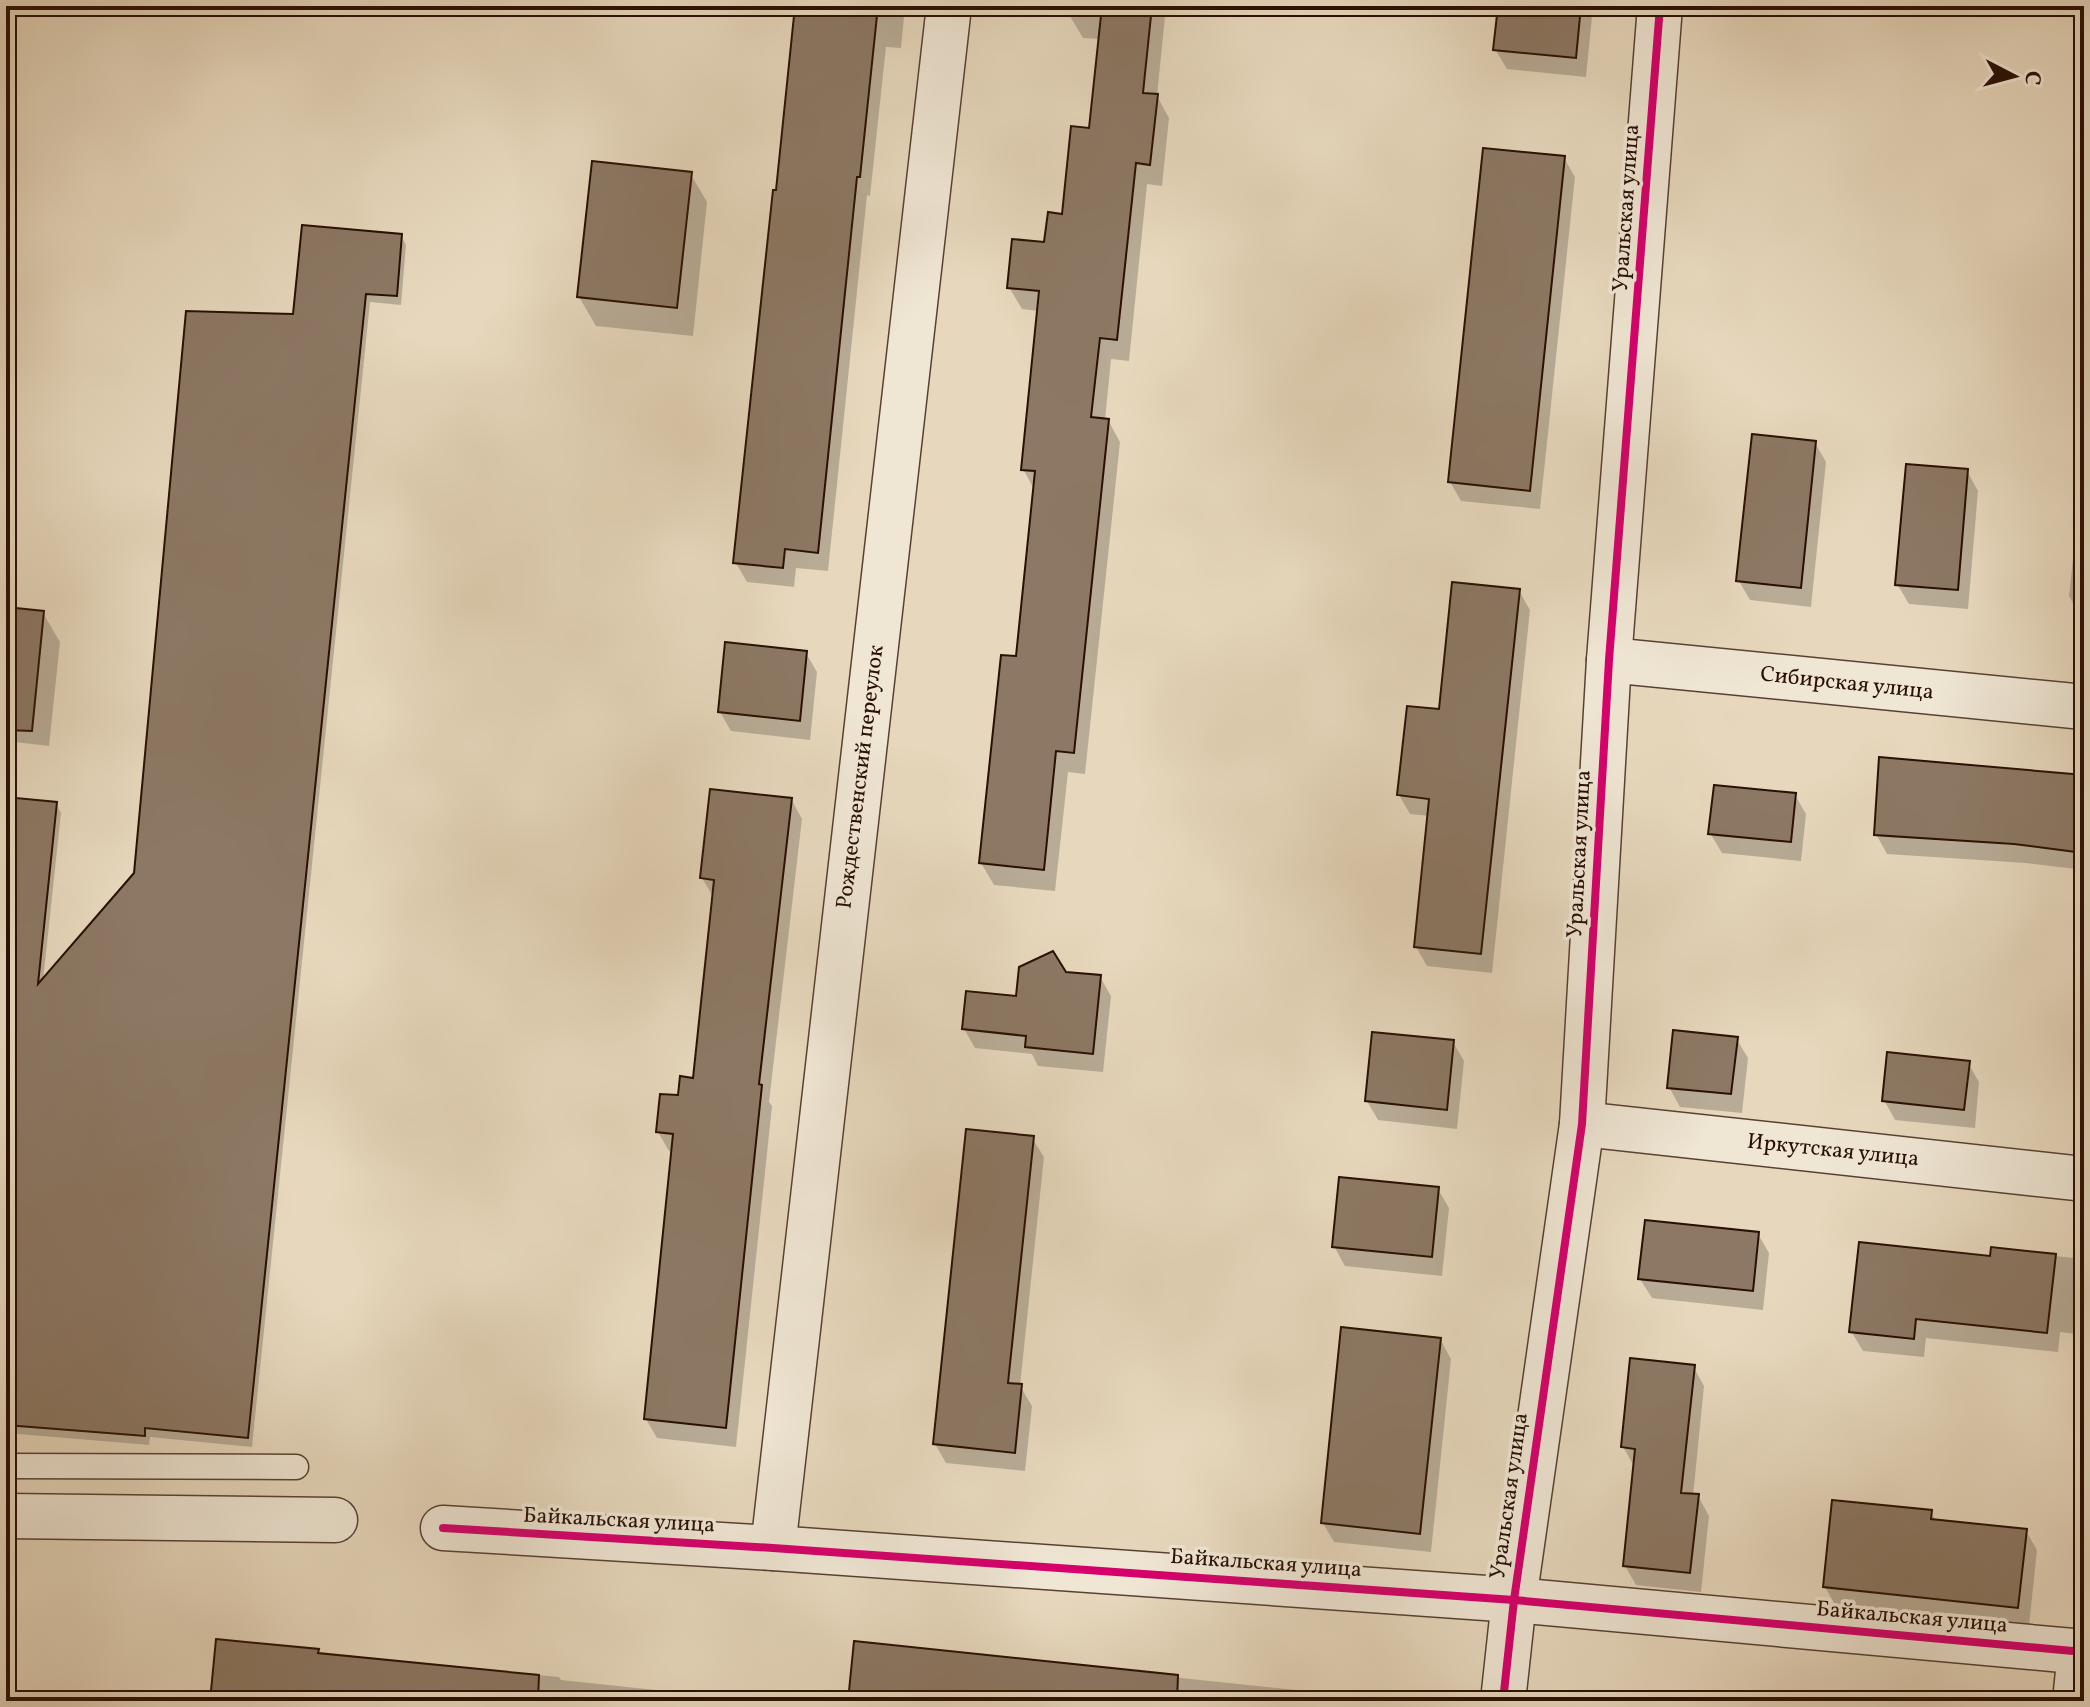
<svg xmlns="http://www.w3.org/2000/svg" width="2090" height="1707" font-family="Vollkorn,serif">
	<rect width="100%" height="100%" fill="#e7d8bd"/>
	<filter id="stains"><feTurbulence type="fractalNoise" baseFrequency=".0025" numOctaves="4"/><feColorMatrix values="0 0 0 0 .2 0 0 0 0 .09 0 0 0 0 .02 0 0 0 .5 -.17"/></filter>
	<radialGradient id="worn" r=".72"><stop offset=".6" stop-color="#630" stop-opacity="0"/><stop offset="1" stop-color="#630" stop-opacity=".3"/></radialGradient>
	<g fill="#0003">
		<path d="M 797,6 L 905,6 L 901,48 L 886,47 L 870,196 L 867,195 L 828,571 L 796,568 L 794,587 L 747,582 L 736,563 Z"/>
		<path d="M 1071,6 L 1166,6 L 1157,96 L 1169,118 L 1162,186 L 1147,184 L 1129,361 L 1111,359 L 1105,420 L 1108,420 L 1120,442 L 1085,774 L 1068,772 L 1055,891 L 994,885 L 981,863 L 1017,659 L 1035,491 L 1023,469 L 1039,311 L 1022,309 L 1009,287 L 1046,244 L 1064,216 L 1091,130 L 1100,39 L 1083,38 L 1070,16 Z"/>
		<path d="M 1500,6 L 1593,6 L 1586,77 L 1507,69 L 1495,49 Z"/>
		<path d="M 1564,158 L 1575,177 L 1540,509 L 1461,501 L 1450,482 Z"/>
		<path d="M 690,173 L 707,202 L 693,336 L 596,326 L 579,297 Z"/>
		<path d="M 401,236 L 406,245 L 401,305 L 370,302 L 252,1447 L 150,1437 L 149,1445 L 6,1433 L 6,824 L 56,804 L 61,813 L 43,981 L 136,874 L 295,316 Z"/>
		<path d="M 1815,443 L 1826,462 L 1811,607 L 1750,600 L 1739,581 Z"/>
		<path d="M 1967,471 L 1978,491 L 1968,609 L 1909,604 L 1897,584 Z"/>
		<path d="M 2075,541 L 2084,542 L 2084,616 L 2080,616 L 2069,596 Z"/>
		<path d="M 1519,591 L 1530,610 L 1492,973 L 1427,966 L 1416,947 L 1430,816 L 1410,814 L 1399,795 L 1441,711 Z"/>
		<path d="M 6,609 L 43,613 L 60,642 L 49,746 L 6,741 Z"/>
		<path d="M 806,653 L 817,672 L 810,740 L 731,731 L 720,712 Z"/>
		<path d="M 2084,777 L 2084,870 L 2026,863 L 1887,854 L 1876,834 Z"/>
		<path d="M 1795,795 L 1806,814 L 1801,861 L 1722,853 L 1710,833 Z"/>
		<path d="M 791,799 L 802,819 L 769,1102 L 772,1106 L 736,1447 L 657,1438 L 646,1419 L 674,1151 L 669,1151 L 658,1132 L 679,1098 L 695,1080 L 714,898 L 702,878 Z"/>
		<path d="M 1064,973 L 1100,977 L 1111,996 L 1103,1072 L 1038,1066 L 1032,1054 L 975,1048 L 964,1029 Z"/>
		<path d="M 1736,1038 L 1748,1058 L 1742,1113 L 1680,1107 L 1669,1087 Z"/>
		<path d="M 1453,1042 L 1464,1061 L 1457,1129 L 1378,1120 L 1367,1101 Z"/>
		<path d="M 1968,1063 L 1979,1082 L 1975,1128 L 1895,1120 L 1884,1100 Z"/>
		<path d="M 2084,1084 L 2084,1128 L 2080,1121 Z"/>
		<path d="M 1032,1138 L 1044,1157 L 1020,1386 L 1032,1406 L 1025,1471 L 946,1463 L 935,1444 Z"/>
		<path d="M 1438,1189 L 1449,1208 L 1442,1276 L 1345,1266 L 1334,1246 Z"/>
		<path d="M 1758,1234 L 1769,1253 L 1763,1310 L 1652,1298 L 1640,1279 Z"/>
		<path d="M 1993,1250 L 2084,1259 L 2084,1335 L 2060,1332 L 2058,1352 L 1926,1338 L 1924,1357 L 1863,1351 L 1851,1331 L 1992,1258 Z"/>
		<path d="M 1440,1339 L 1451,1359 L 1431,1552 L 1334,1542 L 1323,1523 Z"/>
		<path d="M 1693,1366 L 1704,1386 L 1693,1496 L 1698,1496 L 1709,1516 L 1701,1592 L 1636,1585 L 1625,1566 L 1634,1466 L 1623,1447 Z"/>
		<path d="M 1930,1512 L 1936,1521 L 2026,1531 L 2037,1550 L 2029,1626 L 1836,1606 L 1825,1587 Z"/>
		<path d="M 856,1644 L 1363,1697 L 1365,1701 L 850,1701 Z"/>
		<path d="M 318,1651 L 320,1655 L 559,1677 L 561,1680 L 684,1693 L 688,1701 L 212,1701 Z"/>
	</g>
	<g fill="#8c7864" stroke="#290f04" stroke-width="2">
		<path d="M 795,6 L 878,6 L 860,177 L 857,177 L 818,553 L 785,549 L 783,568 L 733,563 L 773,190 L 776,190 Z"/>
		<path d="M 1102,6 L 1152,6 L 1143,93 L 1158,94 L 1150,165 L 1136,163 L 1117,340 L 1100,338 L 1091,417 L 1109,419 L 1074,753 L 1056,751 L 1044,870 L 979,863 L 1001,655 L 1016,656 L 1035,471 L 1021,470 L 1039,291 L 1007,288 L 1012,239 L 1044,242 L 1048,212 L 1062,214 L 1071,126 L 1089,128 Z"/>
		<path d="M 1498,6 L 1581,6 L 1576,58 L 1493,50 Z"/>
		<path d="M 1483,148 L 1565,156 L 1530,491 L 1448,482 Z"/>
		<path d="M 592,161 L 692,172 L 677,308 L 577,297 Z"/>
		<path d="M 302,225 L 402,234 L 397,296 L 366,294 L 248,1438 L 145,1428 L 145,1436 L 6,1425 L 6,797 L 57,802 L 38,984 L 134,873 L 186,311 L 293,314 Z"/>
		<path d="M 1752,434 L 1816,441 L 1801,588 L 1736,581 Z"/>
		<path d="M 1906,464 L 1968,469 L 1958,590 L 1895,585 Z"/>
		<path d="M 1452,582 L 1520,589 L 1481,954 L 1414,947 L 1429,799 L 1397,795 L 1407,706 L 1439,709 Z"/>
		<path d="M 6,607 L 44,611 L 32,731 L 6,730 Z"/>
		<path d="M 725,642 L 807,651 L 800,721 L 718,712 Z"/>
		<path d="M 1879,757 L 2084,775 L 2084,853 L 2014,844 L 1874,835 Z"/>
		<path d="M 1714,785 L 1796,793 L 1791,842 L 1708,834 Z"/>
		<path d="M 710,789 L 792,798 L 759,1084 L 762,1085 L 726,1428 L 644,1419 L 673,1134 L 656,1132 L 660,1094 L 678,1095 L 680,1076 L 693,1078 L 714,880 L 700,878 Z"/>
		<path d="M 1053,951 L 1066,972 L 1101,975 L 1093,1054 L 1025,1047 L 1026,1036 L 962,1029 L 966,991 L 1016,996 L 1019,967 Z"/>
		<path d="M 1673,1030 L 1738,1037 L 1731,1094 L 1667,1088 Z"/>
		<path d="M 1372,1032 L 1454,1040 L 1447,1110 L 1365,1101 Z"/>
		<path d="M 1887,1052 L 1970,1061 L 1964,1110 L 1882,1101 Z"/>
		<path d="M 966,1129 L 1034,1136 L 1008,1383 L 1022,1384 L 1015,1453 L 933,1444 Z"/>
		<path d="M 1339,1177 L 1439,1187 L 1432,1257 L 1332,1247 Z"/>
		<path d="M 1645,1220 L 1759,1232 L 1753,1291 L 1638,1279 Z"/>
		<path d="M 1859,1242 L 1990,1256 L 1991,1247 L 2056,1254 L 2047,1333 L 1916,1319 L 1914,1339 L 1849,1332 Z"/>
		<path d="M 1341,1327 L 1441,1338 L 1420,1534 L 1321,1523 Z"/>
		<path d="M 1630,1358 L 1695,1365 L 1681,1493 L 1699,1494 L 1690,1573 L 1623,1566 L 1635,1449 L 1621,1447 Z"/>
		<path d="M 1832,1500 L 1932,1510 L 1931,1519 L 2027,1529 L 2018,1608 L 1823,1587 Z"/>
		<path d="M 216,1639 L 319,1649 L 318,1653 L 539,1675 L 538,1701 L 210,1701 Z"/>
		<path d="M 854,1641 L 1178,1675 L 1177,1701 L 848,1701 Z"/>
	</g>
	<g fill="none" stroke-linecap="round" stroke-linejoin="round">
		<defs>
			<path id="service" d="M 6,1466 L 296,1467"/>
			<g id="minor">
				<path d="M 1609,660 L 2084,707"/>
				<path d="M 1582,1124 L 2084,1179"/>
				<path d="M 6,1516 L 335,1520"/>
				<path d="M 443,1528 L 773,1548 L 1514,1600 L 2084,1652"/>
				<path d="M 773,1548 L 949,6"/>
				<path d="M 1503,1701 L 1514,1600 L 1582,1124 L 1609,660 L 1660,6"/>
				<path d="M 2075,1701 L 2080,1652"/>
			</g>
		</defs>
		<use href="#service" stroke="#584132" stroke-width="27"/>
		<use href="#minor" stroke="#584132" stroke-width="47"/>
		<use href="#service" stroke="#efe6d4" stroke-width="24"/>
		<use href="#minor" stroke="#efe6d4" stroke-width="44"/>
		<defs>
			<g id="cycleway">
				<path d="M 443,1528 L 773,1548 L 1514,1600 L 2084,1652"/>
				<path d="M 1503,1701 L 1514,1600 L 1582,1124 L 1609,660 L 1660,6"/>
			</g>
		</defs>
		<use href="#cycleway" stroke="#efe6d4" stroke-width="13"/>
		<use href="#cycleway" stroke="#d6006c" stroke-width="8"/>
	</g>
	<g text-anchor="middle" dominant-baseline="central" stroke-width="7" stroke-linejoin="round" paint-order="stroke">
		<g font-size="22" fill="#290f04" stroke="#efe6d4">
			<text transform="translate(1627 208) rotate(-86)">Уральская улица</text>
			<text transform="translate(1847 684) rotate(6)">Сибирская улица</text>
			<text transform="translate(861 777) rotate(-83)">Рождественский переулок</text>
			<text transform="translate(1580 854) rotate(-87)">Уральская улица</text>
			<text transform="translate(1833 1151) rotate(6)">Иркутская улица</text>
			<text transform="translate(1510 1496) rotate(-82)">Уральская улица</text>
			<text transform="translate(619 1521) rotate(3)">Байкальская улица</text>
			<text transform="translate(1266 1564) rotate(4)">Байкальская улица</text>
			<text transform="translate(1912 1618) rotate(5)">Байкальская улица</text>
		</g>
	</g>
	<rect width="2090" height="1707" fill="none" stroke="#e7d8bd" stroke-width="32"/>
	<rect x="8" y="8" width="2074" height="1691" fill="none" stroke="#290f04" stroke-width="4"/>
	<rect x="16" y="16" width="2058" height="1675" fill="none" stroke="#290f04" stroke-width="2"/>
	<g transform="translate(2014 76) rotate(96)" stroke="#efe6d4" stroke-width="6" paint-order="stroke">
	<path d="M0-6L14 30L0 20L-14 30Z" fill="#290f04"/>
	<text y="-12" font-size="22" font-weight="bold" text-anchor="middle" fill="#290f04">С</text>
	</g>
	<rect width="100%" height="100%" filter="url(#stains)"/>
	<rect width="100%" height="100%" fill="url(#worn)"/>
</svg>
